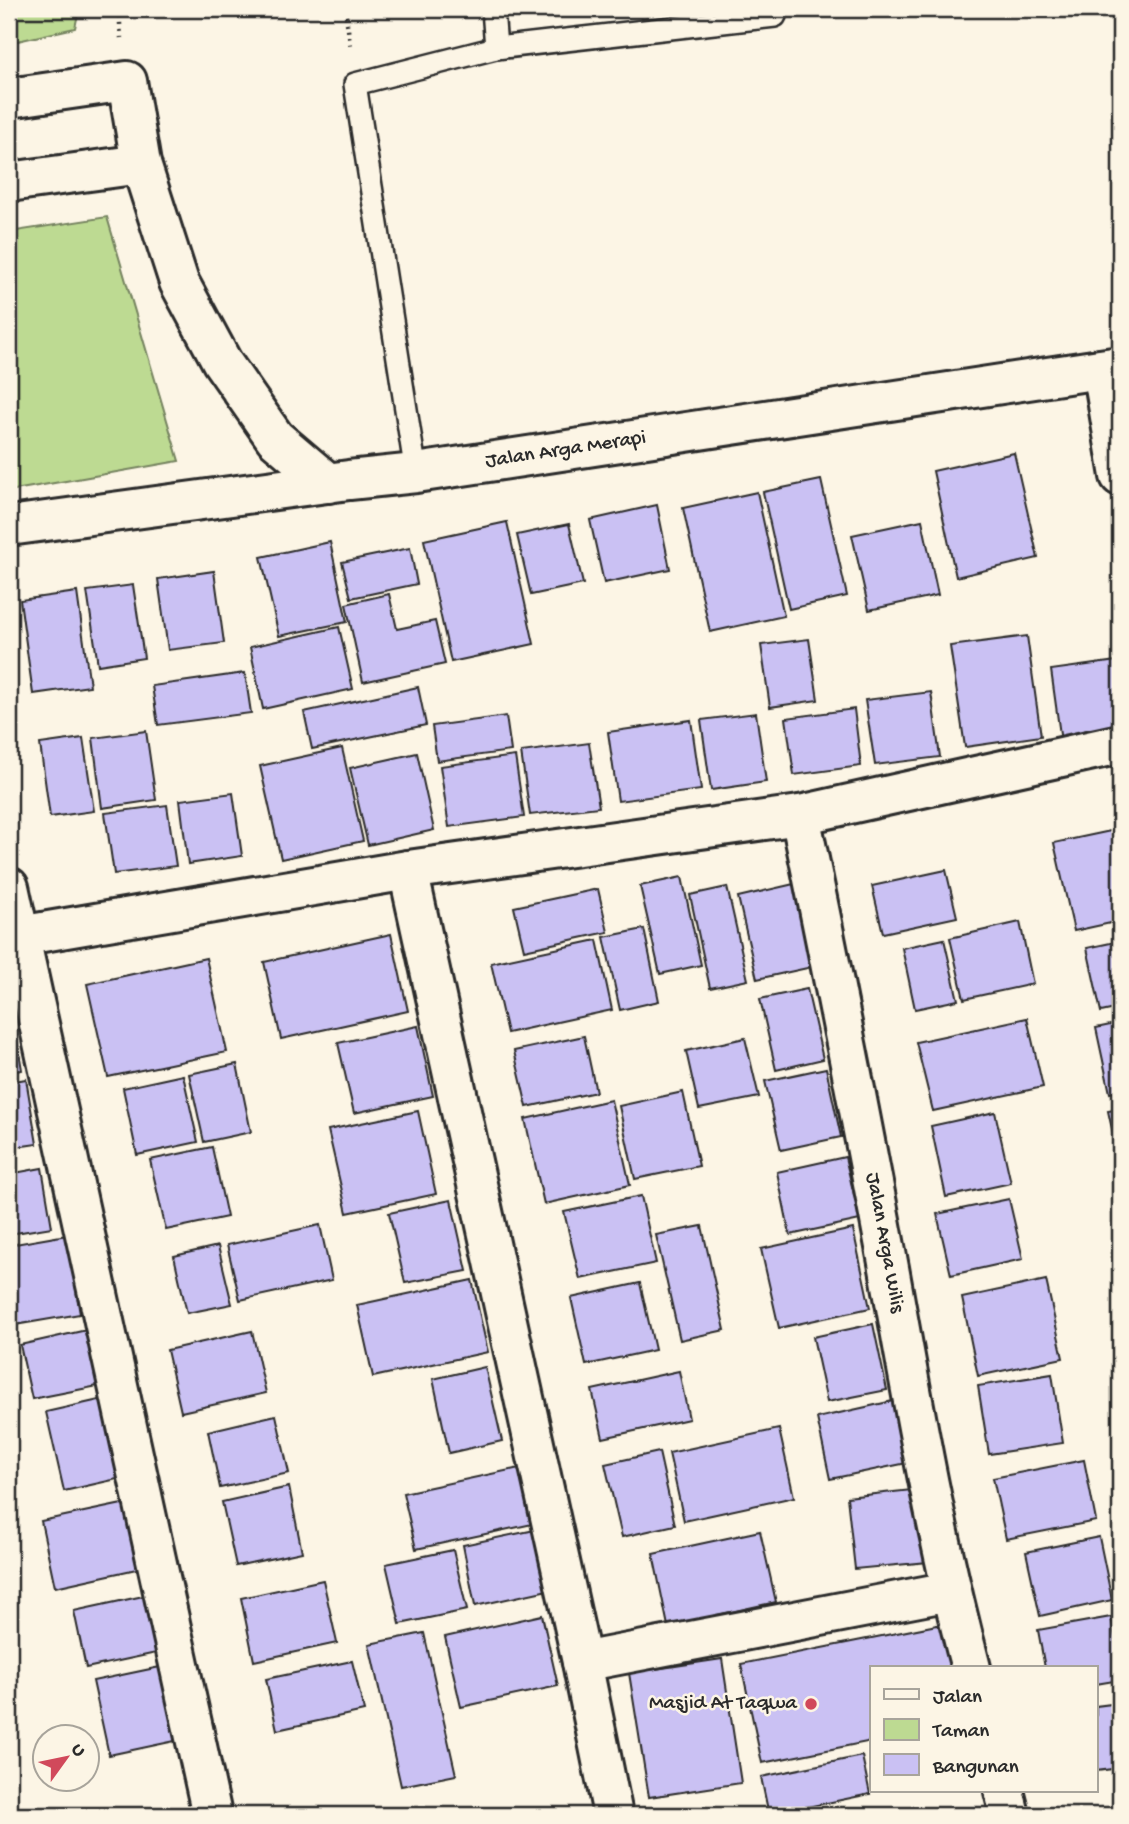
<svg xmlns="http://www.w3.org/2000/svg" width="1129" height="1824" font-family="'Gochi Hand',sans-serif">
	<rect width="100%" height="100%" fill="#fcf5e5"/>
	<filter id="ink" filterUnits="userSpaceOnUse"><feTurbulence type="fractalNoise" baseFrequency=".0143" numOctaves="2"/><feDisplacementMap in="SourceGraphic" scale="14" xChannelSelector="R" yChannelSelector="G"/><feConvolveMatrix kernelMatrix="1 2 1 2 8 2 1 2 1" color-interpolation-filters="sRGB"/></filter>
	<g filter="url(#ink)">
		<g fill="#bdda92" stroke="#74825e" stroke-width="2">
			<path d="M 9,9 L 79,9 L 75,28 L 9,43 Z"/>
			<path d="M 107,217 L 179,461 L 9,491 L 9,232 Z"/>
		</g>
		<g fill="#cac1f3" stroke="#2b2b2b" stroke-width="2">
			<path d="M 1014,453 L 1038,558 L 956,577 L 933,471 Z"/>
			<path d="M 821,480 L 847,596 L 789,609 L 763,492 Z"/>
			<path d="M 757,492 L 784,616 L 710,632 L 683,508 Z"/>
			<path d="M 657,505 L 670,569 L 604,583 L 590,520 Z"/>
			<path d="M 922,520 L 938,595 L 869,610 L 852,535 Z"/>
			<path d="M 507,522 L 534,644 L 451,662 L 424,540 Z"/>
			<path d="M 569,524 L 583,584 L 531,595 L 517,535 Z"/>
			<path d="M 330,542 L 347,622 L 279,636 L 261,557 Z"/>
			<path d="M 410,548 L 417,584 L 351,598 L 342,562 Z"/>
			<path d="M 214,571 L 224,643 L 168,650 L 158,579 Z"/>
			<path d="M 133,585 L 144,658 L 98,665 L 87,591 Z"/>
			<path d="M 77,592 L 90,686 L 33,694 L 20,600 Z"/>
			<path d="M 389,594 L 397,629 L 435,621 L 445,664 L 363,682 L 346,604 Z"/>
			<path d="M 339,627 L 353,689 L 263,709 L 250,647 Z"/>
			<path d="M 1027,636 L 1041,736 L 965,747 L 950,646 Z"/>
			<path d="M 809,639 L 818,700 L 770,707 L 761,645 Z"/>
			<path d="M 1117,661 L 1120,683 L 1120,735 L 1061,742 L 1051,670 Z"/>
			<path d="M 245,673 L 251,713 L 158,725 L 152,686 Z"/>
			<path d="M 418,687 L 426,725 L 312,749 L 304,712 Z"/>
			<path d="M 931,692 L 940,757 L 875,765 L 865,700 Z"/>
			<path d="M 854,709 L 861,766 L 794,775 L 786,718 Z"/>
			<path d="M 756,713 L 766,782 L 711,790 L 701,720 Z"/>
			<path d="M 506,716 L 511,751 L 437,761 L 432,726 Z"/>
			<path d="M 691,720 L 701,790 L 618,801 L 608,732 Z"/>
			<path d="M 146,731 L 156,800 L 102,808 L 93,738 Z"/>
			<path d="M 83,738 L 94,811 L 50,817 L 40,744 Z"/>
			<path d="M 589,743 L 599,807 L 530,815 L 521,752 Z"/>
			<path d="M 342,748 L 363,841 L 281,859 L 260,766 Z"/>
			<path d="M 417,753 L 434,830 L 368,845 L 350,768 Z"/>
			<path d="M 515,756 L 524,817 L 449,827 L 440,766 Z"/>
			<path d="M 233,793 L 242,856 L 188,864 L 180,800 Z"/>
			<path d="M 167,805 L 176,866 L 114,874 L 105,813 Z"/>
			<path d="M 1120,829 L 1120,921 L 1074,931 L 1054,843 Z"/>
			<path d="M 946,870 L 957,917 L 883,933 L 872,886 Z"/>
			<path d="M 682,877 L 701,965 L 660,974 L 640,886 Z"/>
			<path d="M 794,884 L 812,967 L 757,979 L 738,897 Z"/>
			<path d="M 727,887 L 748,980 L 710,988 L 690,895 Z"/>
			<path d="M 598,889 L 608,932 L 524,950 L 514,907 Z"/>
			<path d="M 1020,922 L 1033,984 L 964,999 L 950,938 Z"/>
			<path d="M 644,929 L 659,1001 L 620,1010 L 604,937 Z"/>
			<path d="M 391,934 L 408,1011 L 281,1039 L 264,962 Z"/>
			<path d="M 944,939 L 958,1000 L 915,1009 L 902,948 Z"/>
			<path d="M 597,940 L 612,1010 L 507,1033 L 491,963 Z"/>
			<path d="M 1120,941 L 1120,1008 L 1101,1012 L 1087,948 Z"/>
			<path d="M 206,958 L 227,1052 L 108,1077 L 87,984 Z"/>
			<path d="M 807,989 L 823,1059 L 776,1070 L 760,999 Z"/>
			<path d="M 9,991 L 22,1070 L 9,1072 Z"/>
			<path d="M 1027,1018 L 1043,1087 L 933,1111 L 916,1042 Z"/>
			<path d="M 1120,1023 L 1120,1091 L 1110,1093 L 1096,1028 Z"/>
			<path d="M 418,1026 L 433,1096 L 354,1113 L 338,1043 Z"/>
			<path d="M 584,1036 L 596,1092 L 527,1107 L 514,1051 Z"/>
			<path d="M 745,1038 L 759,1097 L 699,1109 L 686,1051 Z"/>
			<path d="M 237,1064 L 251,1132 L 204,1142 L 189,1074 Z"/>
			<path d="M 826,1068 L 841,1137 L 781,1150 L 765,1081 Z"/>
			<path d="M 183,1075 L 198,1142 L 137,1155 L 123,1088 Z"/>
			<path d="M 26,1079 L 37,1144 L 9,1148 L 9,1082 Z"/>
			<path d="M 683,1092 L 699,1166 L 635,1179 L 619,1106 Z"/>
			<path d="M 611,1100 L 630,1185 L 544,1204 L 525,1119 Z"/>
			<path d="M 1120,1109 L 1120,1165 L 1108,1111 Z"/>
			<path d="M 418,1111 L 436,1194 L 347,1213 L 328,1130 Z"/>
			<path d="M 995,1112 L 1011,1183 L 946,1197 L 931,1126 Z"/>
			<path d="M 212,1147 L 227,1217 L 166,1230 L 150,1160 Z"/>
			<path d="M 845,1157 L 860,1220 L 790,1235 L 777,1172 Z"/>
			<path d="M 42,1168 L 52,1227 L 9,1234 L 9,1174 Z"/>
			<path d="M 641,1196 L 656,1263 L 580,1279 L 564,1212 Z"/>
			<path d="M 1009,1199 L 1023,1259 L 951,1275 L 937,1214 Z"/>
			<path d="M 451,1200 L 467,1271 L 405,1283 L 389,1213 Z"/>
			<path d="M 320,1225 L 332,1280 L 240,1300 L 227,1245 Z"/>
			<path d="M 702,1226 L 725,1330 L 680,1340 L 656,1235 Z"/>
			<path d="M 853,1229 L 870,1308 L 779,1328 L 761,1249 Z"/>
			<path d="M 67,1235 L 80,1314 L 9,1326 L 9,1245 Z"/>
			<path d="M 218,1246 L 232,1304 L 187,1313 L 174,1256 Z"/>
			<path d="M 472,1280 L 488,1352 L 373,1377 L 357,1305 Z"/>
			<path d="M 1046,1280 L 1063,1358 L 978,1376 L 962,1298 Z"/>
			<path d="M 640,1283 L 655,1350 L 586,1365 L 571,1298 Z"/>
			<path d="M 873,1324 L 887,1390 L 827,1402 L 813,1337 Z"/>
			<path d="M 91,1329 L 103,1385 L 32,1399 L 20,1345 Z"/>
			<path d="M 252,1331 L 266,1393 L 181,1412 L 167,1350 Z"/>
			<path d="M 485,1367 L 502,1441 L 449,1453 L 433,1379 Z"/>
			<path d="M 679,1371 L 689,1419 L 603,1438 L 592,1390 Z"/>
			<path d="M 1052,1374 L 1063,1443 L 989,1454 L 978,1386 Z"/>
			<path d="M 108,1398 L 126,1477 L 64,1491 L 46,1412 Z"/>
			<path d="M 893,1401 L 907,1463 L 830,1479 L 817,1418 Z"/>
			<path d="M 276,1415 L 289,1473 L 220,1488 L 208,1431 Z"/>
			<path d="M 779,1429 L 794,1497 L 684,1521 L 669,1453 Z"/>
			<path d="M 659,1452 L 675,1525 L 622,1537 L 605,1464 Z"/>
			<path d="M 1084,1460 L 1096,1521 L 1006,1539 L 993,1478 Z"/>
			<path d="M 524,1467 L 537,1523 L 416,1549 L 403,1493 Z"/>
			<path d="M 289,1487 L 302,1552 L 236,1566 L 222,1502 Z"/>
			<path d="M 921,1489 L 928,1562 L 855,1569 L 847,1497 Z"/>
			<path d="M 127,1503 L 141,1568 L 55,1587 L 41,1521 Z"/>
			<path d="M 535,1530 L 548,1590 L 475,1606 L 463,1545 Z"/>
			<path d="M 760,1531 L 776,1602 L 668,1626 L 653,1554 Z"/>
			<path d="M 1099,1537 L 1112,1600 L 1040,1616 L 1026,1552 Z"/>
			<path d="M 453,1550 L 467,1610 L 400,1624 L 386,1564 Z"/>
			<path d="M 323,1580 L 337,1643 L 254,1661 L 241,1598 Z"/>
			<path d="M 148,1595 L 161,1652 L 86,1668 L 74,1611 Z"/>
			<path d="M 542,1615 L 558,1686 L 461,1707 L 445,1637 Z"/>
			<path d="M 1111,1617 L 1120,1664 L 1120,1680 L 1096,1684 L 1096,1668 L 1045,1668 L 1038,1630 Z"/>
			<path d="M 942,1624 L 951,1668 L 872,1668 L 872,1741 L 762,1763 L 741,1664 Z"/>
			<path d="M 424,1633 L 456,1775 L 401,1786 L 369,1644 Z"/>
			<path d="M 722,1659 L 741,1783 L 649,1797 L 629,1673 Z"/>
			<path d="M 352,1661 L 364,1711 L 277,1730 L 266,1679 Z"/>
			<path d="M 160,1667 L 175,1741 L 109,1755 L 93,1681 Z"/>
			<path d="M 1120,1703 L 1120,1768 L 1096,1771 L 1096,1706 Z"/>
			<path d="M 862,1756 L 870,1794 L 769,1815 L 761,1777 Z"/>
		</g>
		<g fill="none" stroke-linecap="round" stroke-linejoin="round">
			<defs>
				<g id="service">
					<path d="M 493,9 L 496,48"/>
					<path d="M 416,473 L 355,84 L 496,48 L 775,16"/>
				</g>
				<g id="minor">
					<path d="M 9,98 L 127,81 L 141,164 L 179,282 L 222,362 L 275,438 L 328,483"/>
					<path d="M 9,182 L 141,164"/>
					<path d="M 1102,369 L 1120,476"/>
					<path id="s1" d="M 9,526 L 349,480 L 416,473 L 1120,366"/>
					<path id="s2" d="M 800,815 C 831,966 861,1117 889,1268 C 913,1402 936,1536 971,1668"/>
					<path d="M 408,870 L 582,1662 L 613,1815"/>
					<path d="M 9,887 L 212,1815"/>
					<path d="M 19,936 L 408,870 L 800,815 L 1120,744"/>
					<path d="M 582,1662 L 950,1591"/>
					<path d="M 1004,1791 L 1010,1815"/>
				</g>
			</defs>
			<use href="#service" stroke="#2b2b2b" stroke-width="26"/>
			<use href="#minor" stroke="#2b2b2b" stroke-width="44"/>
			<g stroke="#2b2b2b" stroke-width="4.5" stroke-dasharray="2 5" stroke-linecap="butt">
				<path d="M 119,9 L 121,38"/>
				<path d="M 345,9 L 351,50"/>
			</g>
			<use href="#service" stroke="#fcf5e5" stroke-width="21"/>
			<use href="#minor" stroke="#fcf5e5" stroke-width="38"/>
		</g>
	</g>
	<circle fill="#d1495b" stroke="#fcf5e5" stroke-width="2.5" cx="811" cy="1704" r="7"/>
	<g text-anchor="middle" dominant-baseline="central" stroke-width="5" stroke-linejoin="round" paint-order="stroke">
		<g font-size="21" fill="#2b2b2b" stroke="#fcf5e5">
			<text stroke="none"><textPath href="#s1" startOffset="562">Jalan Arga Merapi</textPath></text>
			<text stroke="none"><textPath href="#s2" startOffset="436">Jalan Arga Wilis</textPath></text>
		</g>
		<g font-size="21" fill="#2b2b2b" stroke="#fcf5e5" text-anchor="end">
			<text x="797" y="1704">Masjid At Taqwa</text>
		</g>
	</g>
	<rect width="1129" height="1824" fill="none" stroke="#fcf5e5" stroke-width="35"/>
	<rect x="18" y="18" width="1094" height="1789" fill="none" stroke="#2b2b2b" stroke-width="2.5" filter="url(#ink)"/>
	<rect x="870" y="1666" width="228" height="126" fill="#fcf5e5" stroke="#a8a49b" stroke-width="2"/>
	<rect x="884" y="1689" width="35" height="10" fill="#fcf5e5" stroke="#a8a49b" stroke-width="2"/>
	<text x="933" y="1702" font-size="21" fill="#2b2b2b">Jalan</text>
	<rect x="884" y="1719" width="35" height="21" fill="#bdda92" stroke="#a8a49b" stroke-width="2"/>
	<text x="933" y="1736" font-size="21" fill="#2b2b2b">Taman</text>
	<rect x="884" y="1754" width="35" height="21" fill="#cac1f3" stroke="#a8a49b" stroke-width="2"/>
	<text x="933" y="1772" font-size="21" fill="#2b2b2b">Bangunan</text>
	<g transform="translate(66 1758) rotate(57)"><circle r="33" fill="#fcf5e5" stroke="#a8a49b" stroke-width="2"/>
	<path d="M0-5L12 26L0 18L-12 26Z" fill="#d1495b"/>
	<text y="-10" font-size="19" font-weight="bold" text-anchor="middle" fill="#2b2b2b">U</text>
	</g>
</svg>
